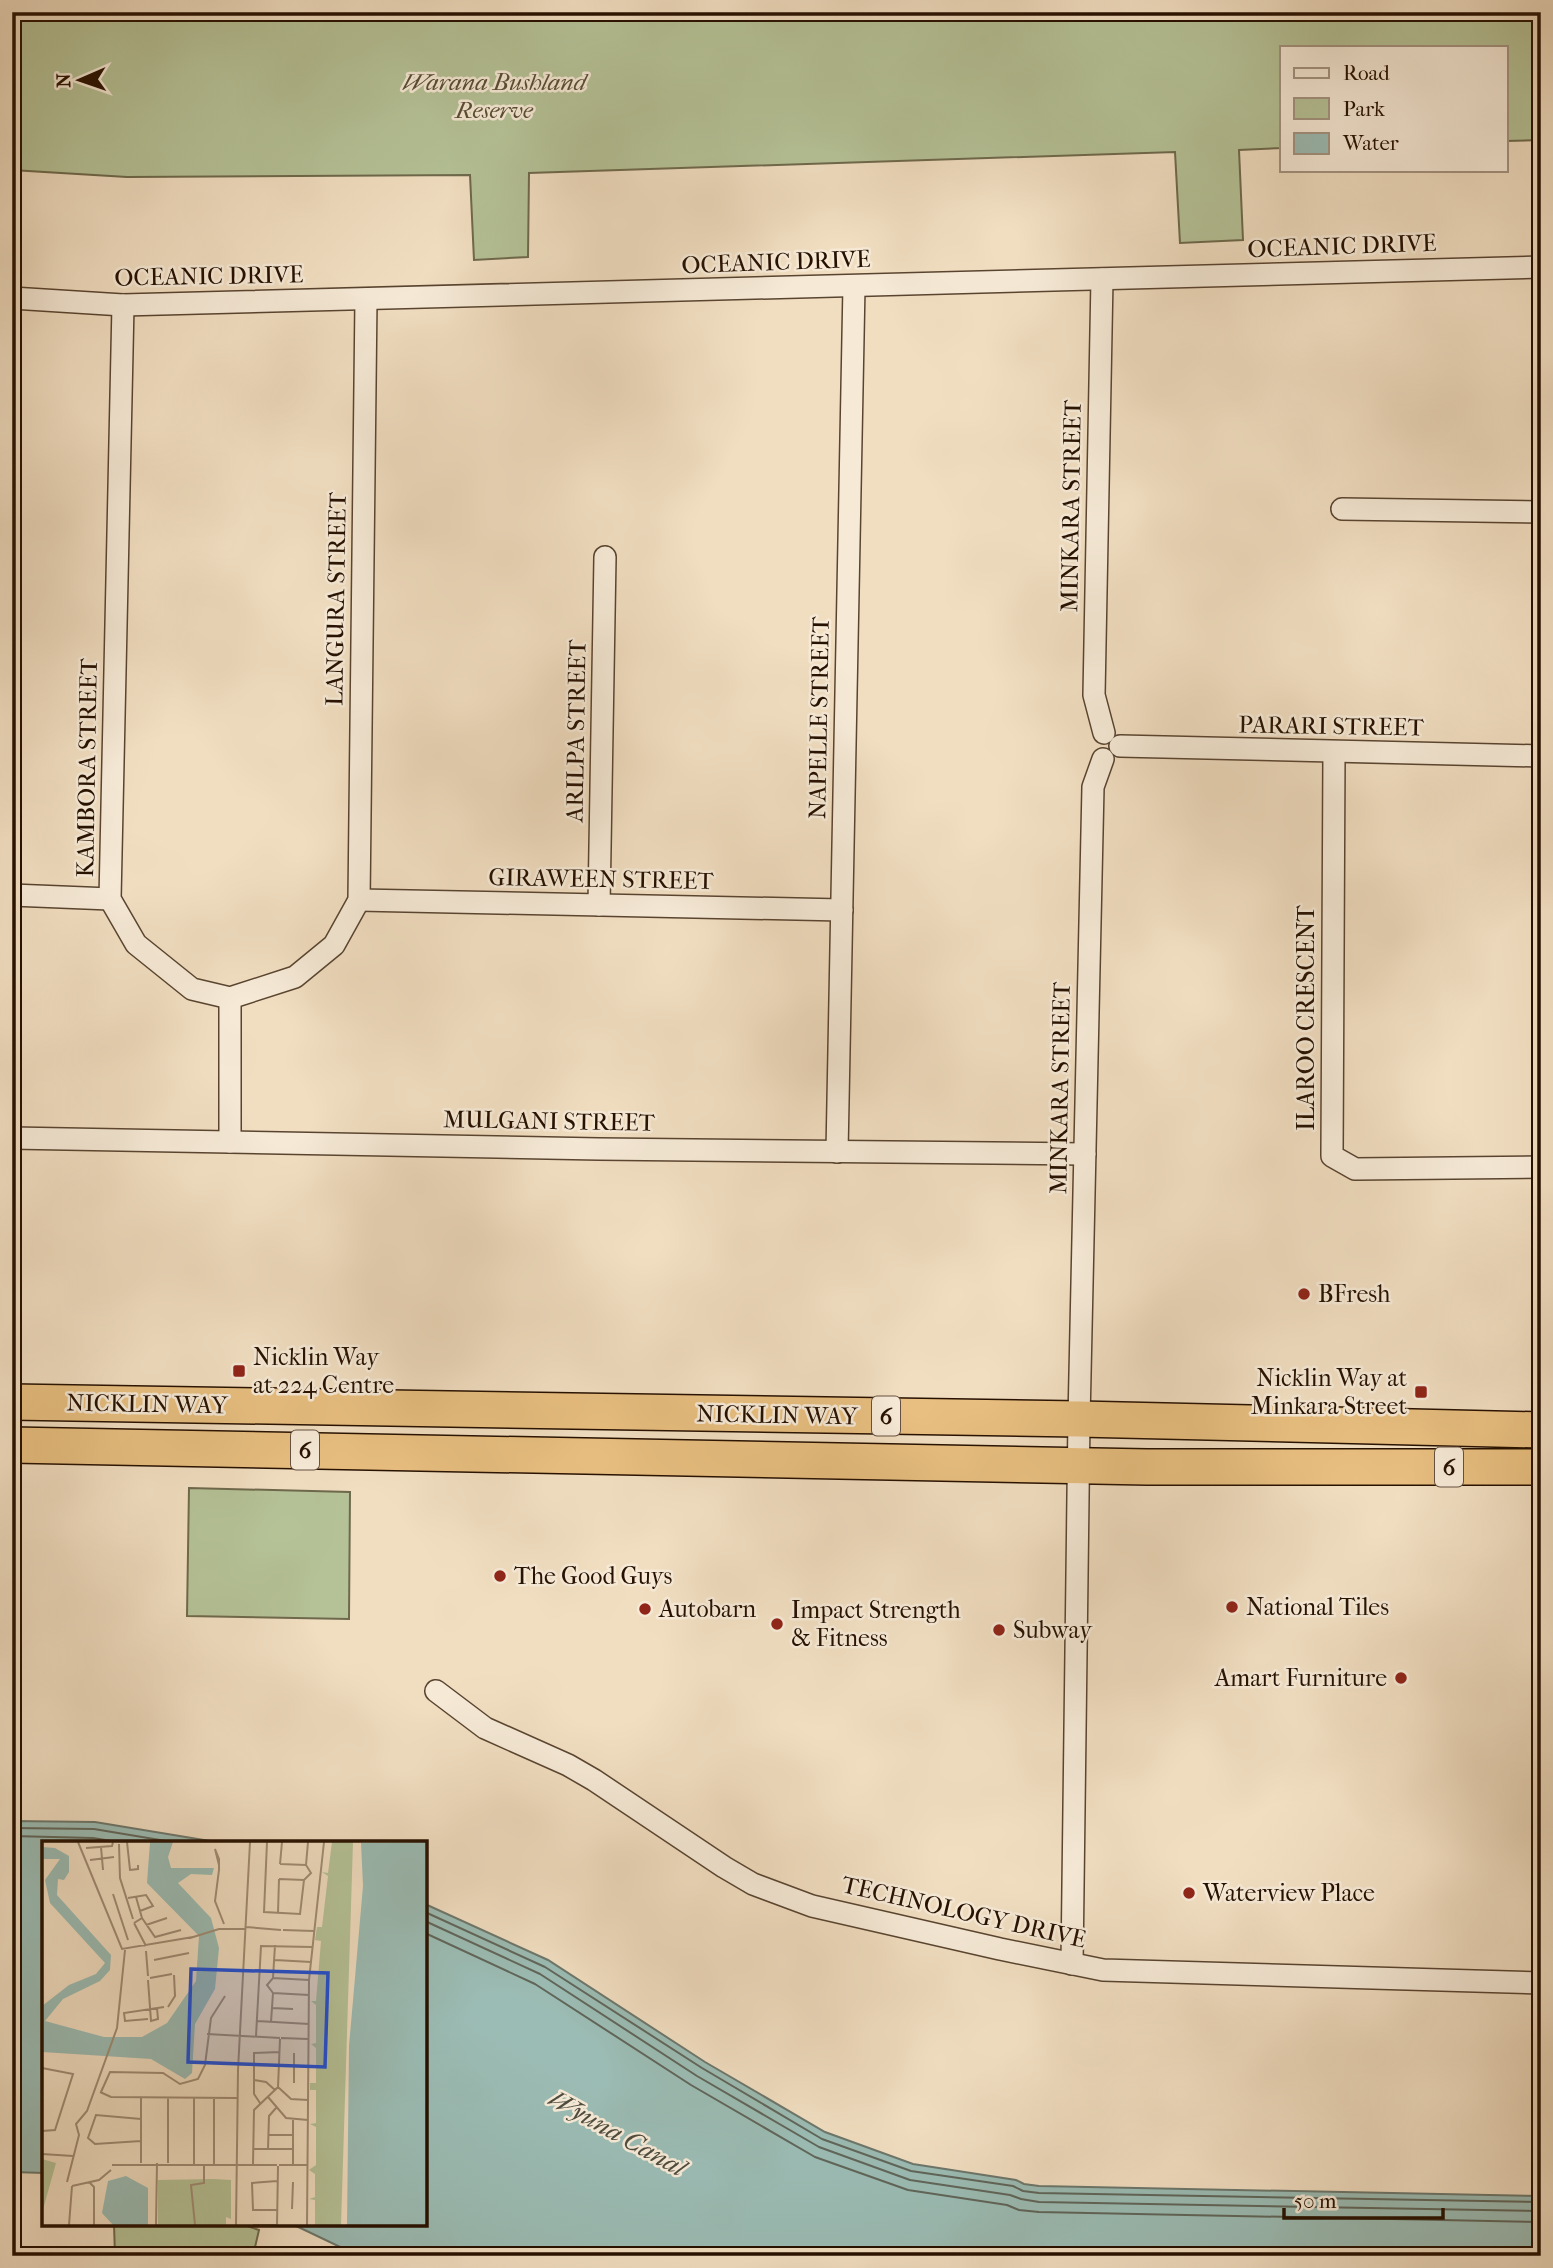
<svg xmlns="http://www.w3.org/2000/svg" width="1553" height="2268" font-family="'IM FELL French Canon',serif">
	<rect width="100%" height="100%" fill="#f1dec1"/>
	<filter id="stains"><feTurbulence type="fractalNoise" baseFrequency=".00286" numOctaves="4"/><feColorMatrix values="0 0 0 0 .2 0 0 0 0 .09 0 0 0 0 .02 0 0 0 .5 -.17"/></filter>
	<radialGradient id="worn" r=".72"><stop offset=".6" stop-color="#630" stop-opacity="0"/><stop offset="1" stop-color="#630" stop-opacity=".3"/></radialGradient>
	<g fill="#b5c297" stroke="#6e694c" stroke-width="2">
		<path d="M 12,12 L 1541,12 L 1541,140 L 1506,141 L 1506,47 L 1282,47 L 1282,148 L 1239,150 L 1243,240 L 1180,243 L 1175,152 L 529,173 L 528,257 L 474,260 L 470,175 L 127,177 L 12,170 Z"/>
		<path d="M 189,1488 L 350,1492 L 349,1619 L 187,1616 Z"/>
		<path d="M 114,2224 L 241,2224 L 259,2230 L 253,2256 L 115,2256 Z"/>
	</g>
	<g fill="#9bbcb4" stroke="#6c776c" stroke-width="2">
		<path d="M 12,1821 L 95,1822 L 222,1843 L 44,1843 L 44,2173 L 12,2172 Z"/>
		<path d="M 425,1904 L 548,1960 L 705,2062 L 825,2132 L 913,2164 L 1016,2180 L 1024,2184 L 1039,2186 L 1541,2196 L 1541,2256 L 359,2256 L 292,2224 L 425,2224 Z"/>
	</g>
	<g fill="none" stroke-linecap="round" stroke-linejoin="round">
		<g stroke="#60665a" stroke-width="2">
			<path d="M 12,1828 L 94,1829 L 178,1843"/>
			<path d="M 12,1836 L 93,1838 L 124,1843"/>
			<path d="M 425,1912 L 545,1967 L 702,2068 L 822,2139 L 911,2171 L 1013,2186 L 1023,2191 L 1039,2193 L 1541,2202"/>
			<path d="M 425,1921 L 540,1974 L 697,2076 L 819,2147 L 910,2180 L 1010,2195 L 1021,2199 L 1039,2202 L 1541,2211"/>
			<path d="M 425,1933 L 535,1984 L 691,2085 L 815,2157 L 908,2190 L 1007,2205 L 1019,2210 L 1039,2212 L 1541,2222"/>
		</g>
		<defs>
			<g id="minor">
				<path d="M 1102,279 L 1094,695 L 1104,733"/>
				<path d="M 12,298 L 123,305 L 1541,267"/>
				<path d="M 123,305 L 110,899 L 136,944 L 192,989 L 230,998 L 295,977 L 334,945 L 359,900 L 366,299"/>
				<path d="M 1342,509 L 1541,512"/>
				<path d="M 1120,746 L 1541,756"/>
				<path d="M 1334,752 L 1332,1156 L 1355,1169 L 1541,1167"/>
				<path d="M 12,895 L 110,899"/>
				<path d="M 359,900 L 842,910"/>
				<path d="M 599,905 L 605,557"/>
				<path d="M 230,998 L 230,1142"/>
				<path d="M 12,1138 L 599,1149 L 1085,1154"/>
				<path d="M 837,1152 L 854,286"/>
				<path d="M 436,1691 L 485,1728 L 568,1765 L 594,1780 L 724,1867 L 753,1884 L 812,1906 L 1000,1949 L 1103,1970 L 1541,1983"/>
				<path d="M 1072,1964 L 1079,1419 L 1093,787 L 1103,759"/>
			</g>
			<g id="trunk">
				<path d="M 12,1402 L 1079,1419 L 1541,1430"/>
				<path d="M 12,1445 L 1147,1467 L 1541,1467"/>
			</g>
		</defs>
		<use href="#minor" stroke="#594430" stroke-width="24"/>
		<use href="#trunk" stroke="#261000" stroke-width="38"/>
		<use href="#minor" stroke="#f6ead7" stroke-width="21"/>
		<use href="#trunk" stroke="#e8bf80" stroke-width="35"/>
	</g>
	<g fill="#8f2418" stroke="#f6ead7" stroke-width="2.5">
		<circle cx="1304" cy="1294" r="7"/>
		<rect x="232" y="1364" width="14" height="14" rx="3.5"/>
		<rect x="1414" y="1385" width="14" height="14" rx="3.5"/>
		<circle cx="500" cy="1576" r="7"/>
		<circle cx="1232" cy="1607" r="7"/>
		<circle cx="645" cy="1609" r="7"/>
		<circle cx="777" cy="1624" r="7"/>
		<circle cx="999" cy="1630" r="7"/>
		<circle cx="1401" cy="1678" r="7"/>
		<circle cx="1189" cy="1893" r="7"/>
	</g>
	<g text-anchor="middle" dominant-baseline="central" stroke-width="5" stroke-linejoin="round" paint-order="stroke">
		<g fill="#f6ead7" stroke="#645140" stroke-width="2">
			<rect x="872" y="1396.5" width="28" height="39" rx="5"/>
			<rect x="291" y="1430.5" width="28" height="39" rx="5"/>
			<rect x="1435" y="1447.5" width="28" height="39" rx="5"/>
		</g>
		<g font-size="23" font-weight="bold" fill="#261000">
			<text x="886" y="1416">6</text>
			<text x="305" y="1450">6</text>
			<text x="1449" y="1467">6</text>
		</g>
		<g font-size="24" font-style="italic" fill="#584e35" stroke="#f6ead7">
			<text x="494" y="82">Warana Bushland<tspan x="494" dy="28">Reserve</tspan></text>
		</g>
		<g font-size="24" fill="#261000" stroke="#f6ead7">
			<text transform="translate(1342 246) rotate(-2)">OCEANIC DRIVE</text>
			<text transform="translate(776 262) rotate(-2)">OCEANIC DRIVE</text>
			<text transform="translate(209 276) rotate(-1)">OCEANIC DRIVE</text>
			<text transform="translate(1071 506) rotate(-89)">MINKARA STREET</text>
			<text transform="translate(336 599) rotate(-89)">LANGURA STREET</text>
			<text transform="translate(819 718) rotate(-89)">NAPELLE STREET</text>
			<text transform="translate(1331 726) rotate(1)">PARARI STREET</text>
			<text transform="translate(576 731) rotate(-89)">ARILPA STREET</text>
			<text transform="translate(87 768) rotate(-89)">KAMBORA STREET</text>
			<text transform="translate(601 879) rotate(1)">GIRAWEEN STREET</text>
			<text transform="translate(1306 1018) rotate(-90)">ILAROO CRESCENT</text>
			<text transform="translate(1060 1088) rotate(-89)">MINKARA STREET</text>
			<text transform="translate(549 1121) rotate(1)">MULGANI STREET</text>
			<text transform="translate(147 1404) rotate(1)">NICKLIN WAY</text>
			<text transform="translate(777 1415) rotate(1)">NICKLIN WAY</text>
			<text transform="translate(964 1912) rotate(13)">TECHNOLOGY DRIVE</text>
		</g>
		<g font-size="24" fill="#261000" stroke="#f6ead7" text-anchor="start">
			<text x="1318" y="1294">BFresh</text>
			<text x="253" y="1357">Nicklin Way<tspan x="253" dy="28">at 224 Centre</tspan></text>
			<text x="1407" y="1378" text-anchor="end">Nicklin Way at<tspan x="1407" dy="28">Minkara Street</tspan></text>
			<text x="514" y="1576">The Good Guys</text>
			<text x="1246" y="1607">National Tiles</text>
			<text x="659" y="1609">Autobarn</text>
			<text x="791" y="1610">Impact Strength<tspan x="791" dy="28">&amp; Fitness</tspan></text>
			<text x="1013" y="1630">Subway</text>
			<text x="1387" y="1678" text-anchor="end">Amart Furniture</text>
			<text x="1203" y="1893">Waterview Place</text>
		</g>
		<g font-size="26" font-style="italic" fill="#4f4c3f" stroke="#f6ead7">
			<text transform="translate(617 2133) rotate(29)">Wyuna Canal</text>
		</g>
	</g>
	<g transform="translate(42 1841)">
		<rect width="385" height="385" fill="#f1dec1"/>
		<path d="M 290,1 L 311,1 L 299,384 L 273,384 L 273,359 L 267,358 L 273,356 L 273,333 L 267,329 L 274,324 L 274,286 L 268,283 L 274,282 L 274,249 L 268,249 L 268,242 L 274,242 L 274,207 L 269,203 L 274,202 L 274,164 L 269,160 L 274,160 L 279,100 L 273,99 L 275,86 L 280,86 L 286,35 L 280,31 L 286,32 ZM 0,318 L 14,322 L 0,372 ZM 171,338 L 189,339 L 189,378 L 184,376 L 184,384 L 116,384 L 116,339 Z" fill="#b5c297"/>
		<path d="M 108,1 L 131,1 L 126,16 L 129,27 L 172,27 L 170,34 L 149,33 L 136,42 L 169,77 L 177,107 L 173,148 L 153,183 L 150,232 L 143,238 L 109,218 L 0,211 L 0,165 L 27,144 L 54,133 L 63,122 L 8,62 L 3,39 L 18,18 L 0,18 L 0,6 L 13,7 L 27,15 L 27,31 L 22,39 L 16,38 L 15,54 L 69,114 L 68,129 L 58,140 L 21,158 L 3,180 L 62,196 L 100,196 L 125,182 L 154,140 L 157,95 L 105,42 ZM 385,1 L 385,384 L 305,384 L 307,205 L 321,45 L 319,2 ZM 84,335 L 106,347 L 106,384 L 71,384 L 60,372 L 66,340 Z" fill="#9bbcb4"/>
		<path fill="none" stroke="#a08c74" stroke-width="2" d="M 36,1 L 80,108 L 151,96M 85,1 L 88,29 L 96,28 L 96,24M 225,1 L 222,71 L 258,73 L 262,39M 77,3 L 78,37 L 91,78M 59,6 L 61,29M 44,7 L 70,5 L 71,1M 48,19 L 72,16M 238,23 L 264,24M 238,23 L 240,1M 177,24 L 173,8 L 177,18 L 177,29 L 173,60 L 182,83M 264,24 L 266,1M 237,38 L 262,39 L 269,32 L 264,24M 71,53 L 86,99M 86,57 L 104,54 L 111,65 L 98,70M 236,72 L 237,38M 100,77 L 113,96 L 139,89M 92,82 L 100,77 L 94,56M 92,82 L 104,105M 104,84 L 125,77M 204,86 L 239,89M 241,89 L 272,90M 148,97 L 177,88 L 203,88M 104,110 L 106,135M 112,119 L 147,112M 233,119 L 269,121M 108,137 L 130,133M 231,137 L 233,104M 106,139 L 109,180 L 116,178 L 115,167M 231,152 L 225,144 L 231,137 L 267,139M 231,152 L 267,154M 126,166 L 133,155 L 132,134M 230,167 L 251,168M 106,178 L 83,180 L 82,172 L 122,166M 215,180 L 267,183M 229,181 L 231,152M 165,193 L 238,197M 214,195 L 219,105 L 270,106M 239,197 L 266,198M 0,227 L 31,233 L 13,289 L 0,290M 212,239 L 224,241 L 233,249M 252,242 L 252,212M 236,246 L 249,258 L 266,259M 58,251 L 69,256 L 195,257M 59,251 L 68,231 L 121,232 L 138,243 L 156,238 L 163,224 L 169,177 L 183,155M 226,256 L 244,277 L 266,279M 218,262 L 212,253 L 212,212 L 238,211M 226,294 L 251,294M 99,300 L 53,303 L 46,297 L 54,274 L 99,278M 211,308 L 251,308M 226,308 L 227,275 L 234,267M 0,313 L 31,315M 99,322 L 99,256M 126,322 L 126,257M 152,323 L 152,257M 172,323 L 172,257M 211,323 L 212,269 L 236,246 L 238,198M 70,324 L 235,324M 237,324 L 266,324M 251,324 L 251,279M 25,341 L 37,294 L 34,283 L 45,270 L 75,187 L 83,109M 47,341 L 52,346 L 52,384M 30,345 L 57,339 L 69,329M 250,368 L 251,341M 235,369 L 211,369 L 210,342 L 235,340M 27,384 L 30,345M 114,384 L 115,322M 153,384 L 149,344 L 162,342 L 162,323M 194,384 L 196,229 L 208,1M 211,384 L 235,384 L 236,325M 265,384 L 267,139 L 282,1"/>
		<path fill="#1d4ed8" fill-opacity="0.15" stroke="#1d4ed8" stroke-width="3.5" d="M 149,128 L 286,132 L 283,226 L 146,221 Z"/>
		<rect width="385" height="385" fill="none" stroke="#261000" stroke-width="3.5"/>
	</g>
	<rect width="1553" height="2268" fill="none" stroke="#f1dec1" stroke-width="42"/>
	<rect x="14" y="14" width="1525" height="2240" fill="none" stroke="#261000" stroke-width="3.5"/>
	<rect x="21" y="21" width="1511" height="2226" fill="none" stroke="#261000" stroke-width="2"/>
	<rect x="1280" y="46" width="228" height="126" fill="#f6ead7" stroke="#a39381" stroke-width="2"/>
	<rect x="1294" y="68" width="35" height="10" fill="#f6ead7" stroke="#a39381" stroke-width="2"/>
	<text x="1343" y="80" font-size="21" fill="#261000">Road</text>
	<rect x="1294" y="98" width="35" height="21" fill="#b5c297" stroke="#a39381" stroke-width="2"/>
	<text x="1343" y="116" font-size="21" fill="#261000">Park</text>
	<rect x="1294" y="133" width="35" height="21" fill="#9bbcb4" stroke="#a39381" stroke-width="2"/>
	<text x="1343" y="150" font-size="21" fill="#261000">Water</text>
	<g transform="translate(80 80) rotate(268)" stroke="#f6ead7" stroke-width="5" paint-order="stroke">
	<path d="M0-5L12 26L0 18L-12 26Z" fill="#261000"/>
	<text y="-10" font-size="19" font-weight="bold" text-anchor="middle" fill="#261000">N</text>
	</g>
	<path d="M1284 2208v10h159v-10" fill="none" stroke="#261000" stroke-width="3.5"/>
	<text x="1294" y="2208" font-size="21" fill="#261000" stroke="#f6ead7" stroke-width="5" paint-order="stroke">50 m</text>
	<rect width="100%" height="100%" filter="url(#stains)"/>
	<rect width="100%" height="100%" fill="url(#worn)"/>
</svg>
